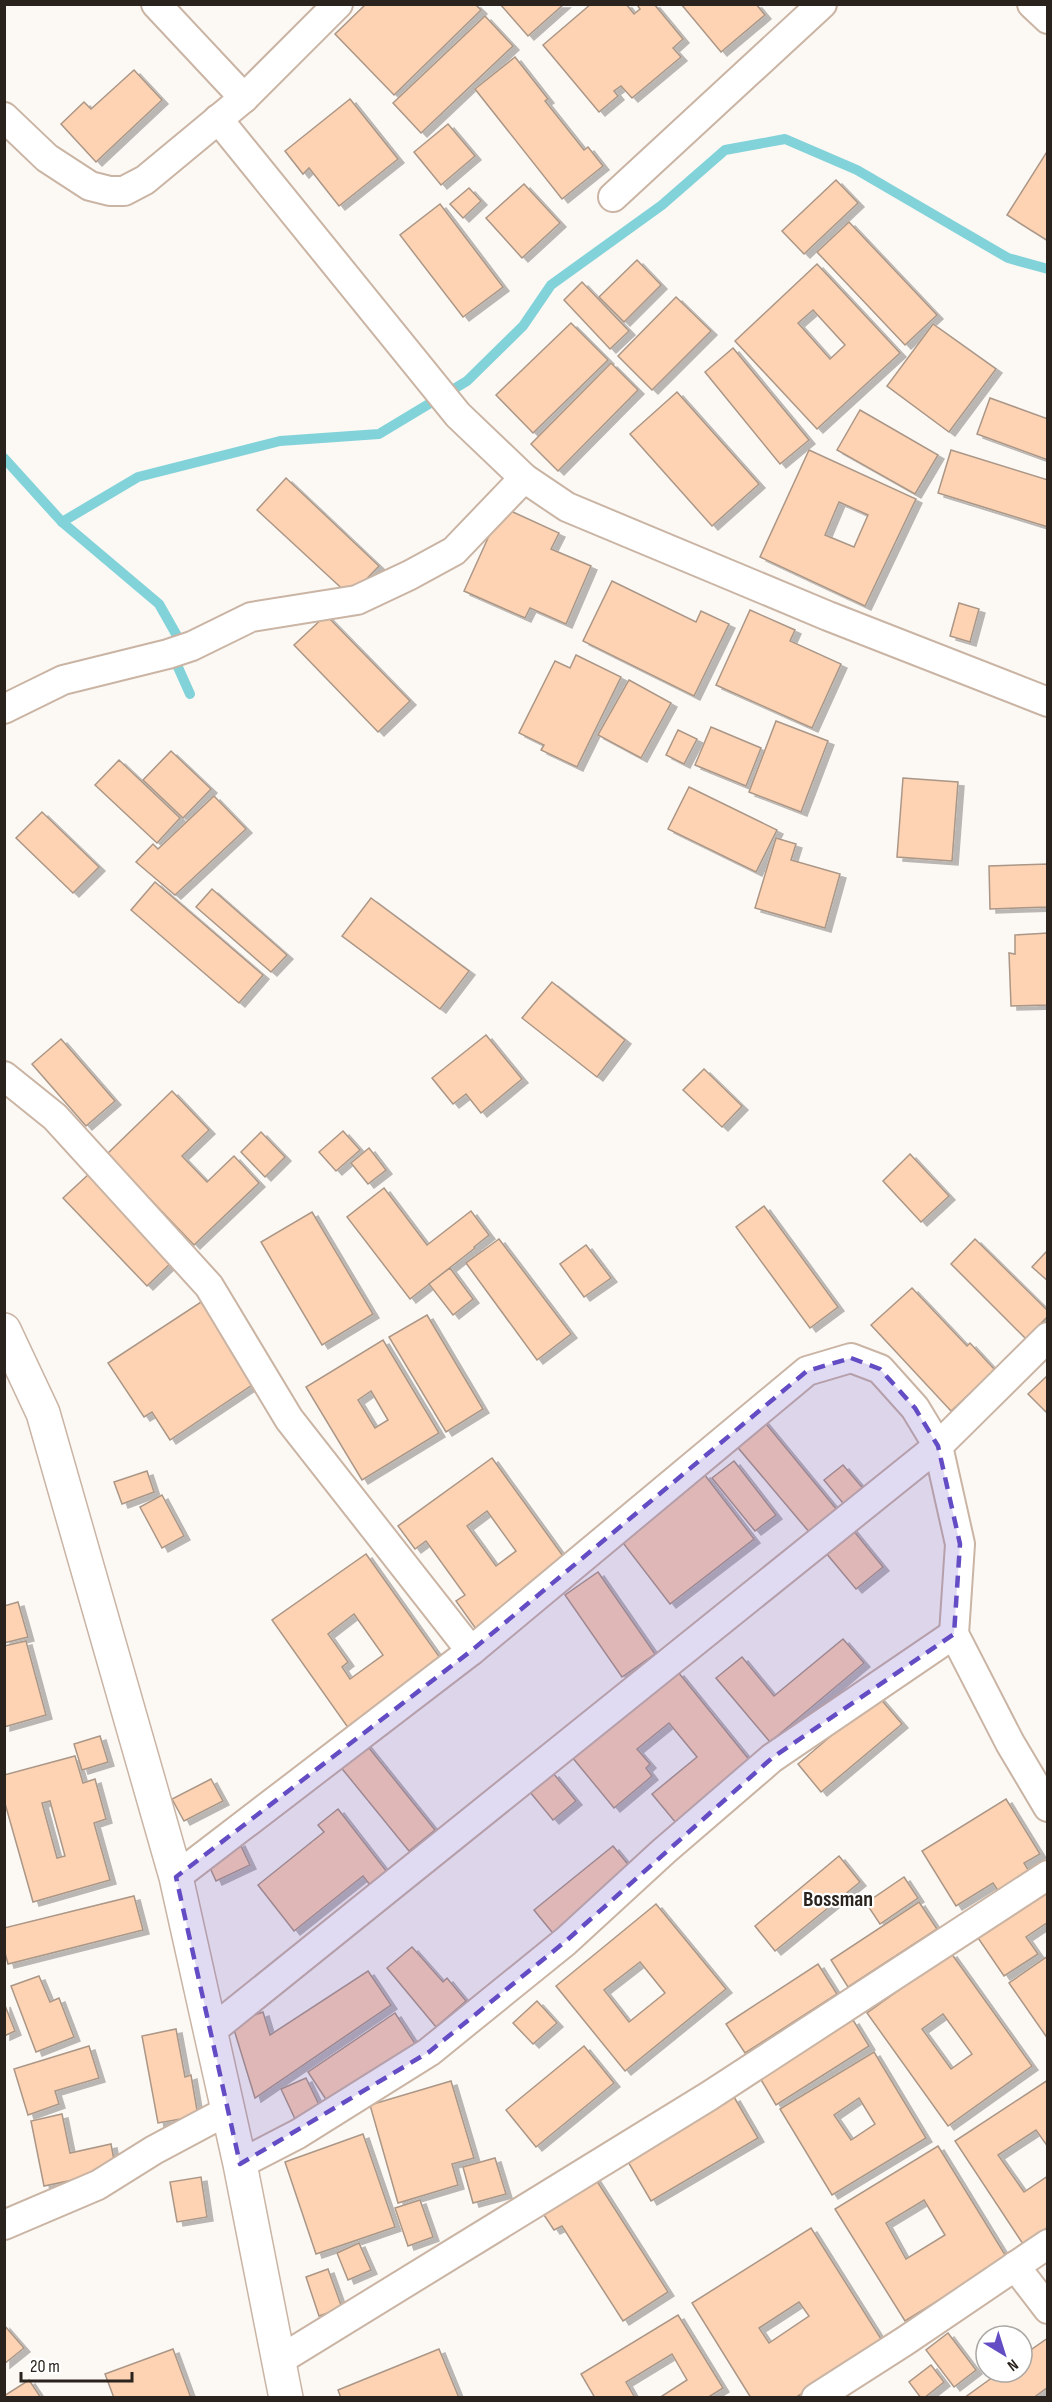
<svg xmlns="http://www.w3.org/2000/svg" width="1052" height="2402" font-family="'Sofia Sans Condensed',sans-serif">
	<defs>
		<filter id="shadow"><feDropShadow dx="6" dy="4" stdDeviation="0" flood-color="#0004"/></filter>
	</defs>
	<rect width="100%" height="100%" fill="#fcf8f4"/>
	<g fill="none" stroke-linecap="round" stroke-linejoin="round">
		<g stroke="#82d3d9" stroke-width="10">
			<path d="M 4,458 L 62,522 L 159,604 L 176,634 L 177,665 L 190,694"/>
			<path d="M 62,522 L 138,477 L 280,441 L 379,434 L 467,381 L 523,326 L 551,285 L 662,205 L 725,150 L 785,139 L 857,170 L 1008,258 L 1048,269"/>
		</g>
	</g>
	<g fill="#fdd3b3" stroke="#ab9787" stroke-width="1.5" fill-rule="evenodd" filter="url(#shadow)">
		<path d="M 366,4 L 475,4 L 481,10 L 394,95 L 335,34 Z"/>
		<path d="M 500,4 L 564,4 L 528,36 Z"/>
		<path d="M 591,4 L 626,4 L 634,14 L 640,9 L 638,6 L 640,4 L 654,4 L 683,39 L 673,48 L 681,57 L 632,98 L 621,86 L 614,91 L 618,96 L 599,112 L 543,45 Z"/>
		<path d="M 681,4 L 756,4 L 765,15 L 721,52 Z"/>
		<path d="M 485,16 L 513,46 L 421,133 L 393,103 Z"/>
		<path d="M 515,57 L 548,99 L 545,101 L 584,150 L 588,147 L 603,166 L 562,199 L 475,89 Z"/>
		<path d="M 134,70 L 162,100 L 96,162 L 61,124 L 84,102 L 91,109 Z"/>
		<path d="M 350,99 L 398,159 L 339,206 L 309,168 L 303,174 L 285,151 Z"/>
		<path d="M 448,124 L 475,156 L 441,185 L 414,152 Z"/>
		<path d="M 1048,150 L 1048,241 L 1007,215 Z"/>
		<path d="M 836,180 L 858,203 L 804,254 L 782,231 Z"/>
		<path d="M 524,184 L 560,223 L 522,258 L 486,218 Z"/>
		<path d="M 469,188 L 481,201 L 463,218 L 450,204 Z"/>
		<path d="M 440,204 L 503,287 L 463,317 L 400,235 Z"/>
		<path d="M 849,222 L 937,315 L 905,345 L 817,252 Z"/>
		<path d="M 637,260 L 661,285 L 624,322 L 599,297 Z"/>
		<path d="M 817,264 L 900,353 L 817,429 L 735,341 ZM 813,310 L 845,345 L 830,359 L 798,323 Z"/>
		<path d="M 582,282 L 629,331 L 610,349 L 564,300 Z"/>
		<path d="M 676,297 L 711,331 L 652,390 L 618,356 Z"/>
		<path d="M 571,323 L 608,360 L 533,433 L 496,395 Z"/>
		<path d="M 933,324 L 996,369 L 949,432 L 887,386 Z"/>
		<path d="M 733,348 L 809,440 L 780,464 L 705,372 Z"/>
		<path d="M 611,363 L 638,390 L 558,471 L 531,444 Z"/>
		<path d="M 677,392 L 759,484 L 712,526 L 630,434 Z"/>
		<path d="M 990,398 L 1048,419 L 1048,460 L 977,434 Z"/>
		<path d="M 860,410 L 938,455 L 915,494 L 837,450 Z"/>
		<path d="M 809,450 L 916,499 L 865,606 L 760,557 ZM 839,502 L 868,515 L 854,547 L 825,535 Z"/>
		<path d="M 951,450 L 1048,480 L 1048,527 L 938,493 Z"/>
		<path d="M 286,478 L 379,566 L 350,596 L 257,510 Z"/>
		<path d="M 502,507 L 559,533 L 551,549 L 591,566 L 566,624 L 530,608 L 525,618 L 464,591 Z"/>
		<path d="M 612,581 L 696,622 L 701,611 L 729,624 L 694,696 L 583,641 Z"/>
		<path d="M 959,603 L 979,609 L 970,642 L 950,636 Z"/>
		<path d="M 750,610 L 795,630 L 790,641 L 841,664 L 812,728 L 716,685 Z"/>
		<path d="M 326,615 L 410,701 L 378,732 L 294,645 Z"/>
		<path d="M 576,655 L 621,677 L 577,767 L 541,750 L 544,745 L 519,733 L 555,661 L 570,668 Z"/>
		<path d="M 629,680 L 671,703 L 641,758 L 598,735 Z"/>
		<path d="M 776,721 L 828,741 L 801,812 L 749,792 Z"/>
		<path d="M 711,727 L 761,748 L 746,786 L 695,765 Z"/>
		<path d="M 678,730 L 697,739 L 684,764 L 666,755 Z"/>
		<path d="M 171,751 L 211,789 L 183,818 L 143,780 Z"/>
		<path d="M 119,760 L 180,818 L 157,843 L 95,785 Z"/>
		<path d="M 903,778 L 958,782 L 952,861 L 897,857 Z"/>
		<path d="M 689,787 L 777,830 L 756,872 L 668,829 Z"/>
		<path d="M 214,796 L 246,829 L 175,895 L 136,862 L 153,844 L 158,849 Z"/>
		<path d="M 42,812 L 99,867 L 73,893 L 16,838 Z"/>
		<path d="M 776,838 L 796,844 L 791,860 L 840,874 L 825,928 L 755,908 Z"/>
		<path d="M 1048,864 L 1048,907 L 990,909 L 989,866 Z"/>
		<path d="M 155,882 L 263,975 L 239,1003 L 131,910 Z"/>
		<path d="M 212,889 L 287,955 L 271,972 L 196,907 Z"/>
		<path d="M 371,898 L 469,971 L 440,1009 L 342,936 Z"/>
		<path d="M 1048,933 L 1048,1005 L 1011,1006 L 1009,953 L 1015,954 L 1015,935 Z"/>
		<path d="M 552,982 L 625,1040 L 597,1077 L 522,1018 Z"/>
		<path d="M 486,1035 L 522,1079 L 481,1113 L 466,1094 L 453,1104 L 432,1078 Z"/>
		<path d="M 61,1039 L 115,1101 L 86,1126 L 32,1064 Z"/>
		<path d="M 704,1069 L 742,1106 L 722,1127 L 683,1090 Z"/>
		<path d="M 172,1091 L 209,1130 L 182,1156 L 207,1182 L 234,1156 L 259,1183 L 194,1245 L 107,1154 Z"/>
		<path d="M 343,1131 L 360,1150 L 336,1171 L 319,1152 Z"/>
		<path d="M 261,1132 L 285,1157 L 265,1177 L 241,1152 Z"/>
		<path d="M 369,1148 L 386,1170 L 368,1184 L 351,1163 Z"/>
		<path d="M 910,1154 L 949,1196 L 921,1222 L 883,1181 Z"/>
		<path d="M 90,1173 L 173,1261 L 147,1286 L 63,1198 Z"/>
		<path d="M 384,1188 L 427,1245 L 471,1211 L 489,1235 L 474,1247 L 475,1248 L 410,1299 L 347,1217 Z"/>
		<path d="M 764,1206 L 838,1307 L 810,1328 L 736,1227 Z"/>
		<path d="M 312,1212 L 373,1314 L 322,1345 L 261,1242 Z"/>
		<path d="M 499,1239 L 571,1334 L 537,1360 L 466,1263 Z"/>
		<path d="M 975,1239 L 1048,1311 L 1048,1316 L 1026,1339 L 951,1264 Z"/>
		<path d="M 586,1245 L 611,1278 L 584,1297 L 560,1264 Z"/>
		<path d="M 1048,1250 L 1048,1281 L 1032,1267 Z"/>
		<path d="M 450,1268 L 473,1299 L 453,1315 L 429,1284 Z"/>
		<path d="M 912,1288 L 967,1346 L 970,1343 L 995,1370 L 951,1411 L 871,1325 Z"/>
		<path d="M 201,1302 L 255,1383 L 170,1440 L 152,1412 L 144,1417 L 108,1363 Z"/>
		<path d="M 427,1315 L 483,1409 L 446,1432 L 389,1337 Z"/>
		<path d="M 383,1340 L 439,1433 L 362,1480 L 306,1387 ZM 371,1391 L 388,1420 L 375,1428 L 358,1400 Z"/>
		<path d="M 1048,1375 L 1048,1414 L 1028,1394 Z"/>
		<path d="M 762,1419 L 837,1510 L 810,1533 L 734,1443 Z"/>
		<path d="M 492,1458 L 568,1563 L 476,1629 L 456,1601 L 465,1595 L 426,1541 L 415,1549 L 398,1526 ZM 487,1511 L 516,1551 L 496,1566 L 467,1526 Z"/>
		<path d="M 734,1461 L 776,1515 L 755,1531 L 712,1478 Z"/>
		<path d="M 843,1465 L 866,1492 L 847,1508 L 824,1480 Z"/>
		<path d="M 147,1471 L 154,1492 L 122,1504 L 114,1482 Z"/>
		<path d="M 704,1474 L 754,1539 L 670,1604 L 620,1539 Z"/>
		<path d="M 162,1495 L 184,1536 L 162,1548 L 140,1507 Z"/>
		<path d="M 848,1524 L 883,1567 L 856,1589 L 821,1547 Z"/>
		<path d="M 366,1554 L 443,1662 L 349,1729 L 272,1620 ZM 354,1614 L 383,1655 L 350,1679 L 342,1667 L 348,1662 L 328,1634 Z"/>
		<path d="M 598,1572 L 655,1654 L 622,1677 L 565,1595 Z"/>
		<path d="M 18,1602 L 28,1637 L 4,1643 L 4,1606 Z"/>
		<path d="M 843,1639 L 864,1663 L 770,1742 L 716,1678 L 742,1657 L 774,1696 Z"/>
		<path d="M 26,1641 L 46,1715 L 4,1727 L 4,1646 Z"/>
		<path d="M 678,1672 L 751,1762 L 676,1823 L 652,1794 L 697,1757 L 669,1723 L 637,1749 L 650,1764 L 646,1768 L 652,1776 L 614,1808 L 572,1757 Z"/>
		<path d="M 878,1696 L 902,1724 L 821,1792 L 798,1764 Z"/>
		<path d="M 100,1736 L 108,1762 L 82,1770 L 74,1744 Z"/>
		<path d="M 365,1743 L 435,1830 L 409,1851 L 339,1765 Z"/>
		<path d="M 75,1756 L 83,1783 L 95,1779 L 106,1819 L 94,1823 L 110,1880 L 33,1902 L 4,1800 L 4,1775 ZM 50,1801 L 65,1856 L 57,1858 L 42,1803 Z"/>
		<path d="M 553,1773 L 576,1801 L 553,1820 L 530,1792 Z"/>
		<path d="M 211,1779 L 223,1801 L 184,1821 L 172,1799 Z"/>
		<path d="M 1006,1799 L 1040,1854 L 1024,1863 L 1030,1873 L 999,1892 L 993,1883 L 956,1906 L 922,1851 Z"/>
		<path d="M 338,1809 L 387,1872 L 370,1885 L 363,1876 L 294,1931 L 258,1885 L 324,1832 L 318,1825 Z"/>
		<path d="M 239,1842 L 250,1865 L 216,1881 L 206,1859 Z"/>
		<path d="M 613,1846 L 635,1873 L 556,1937 L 534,1910 Z"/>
		<path d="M 839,1856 L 860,1882 L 775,1951 L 755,1926 Z"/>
		<path d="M 904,1877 L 918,1898 L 880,1924 L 866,1903 Z"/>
		<path d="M 1048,1881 L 1048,1922 L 1026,1937 L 1038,1954 L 1004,1976 L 974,1932 Z"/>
		<path d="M 134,1896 L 143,1930 L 8,1964 L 4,1949 L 4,1928 Z"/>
		<path d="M 919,1902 L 937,1929 L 848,1987 L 831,1960 Z"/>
		<path d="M 656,1904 L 726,1989 L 625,2071 L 556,1986 ZM 640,1962 L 665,1993 L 629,2022 L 604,1990 Z"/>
		<path d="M 412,1947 L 443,1982 L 447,1978 L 466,2001 L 436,2027 L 387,1968 Z"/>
		<path d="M 951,1953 L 1032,2066 L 948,2126 L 867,2013 ZM 943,2014 L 972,2054 L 951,2069 L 922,2029 Z"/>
		<path d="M 1048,1956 L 1048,2039 L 1009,1983 Z"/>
		<path d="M 818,1964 L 837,1994 L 745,2053 L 726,2024 Z"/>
		<path d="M 368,1971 L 391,2005 L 255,2098 L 232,2023 L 263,2012 L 270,2035 Z"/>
		<path d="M 39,1976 L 50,2002 L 59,1998 L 74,2037 L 36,2052 L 11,1986 Z"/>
		<path d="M 537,2001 L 557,2023 L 533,2044 L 513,2023 Z"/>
		<path d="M 4,2003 L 15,2031 L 4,2036 Z"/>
		<path d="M 395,2013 L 416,2045 L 329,2104 L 308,2072 Z"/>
		<path d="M 853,2020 L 869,2046 L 776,2105 L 760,2078 Z"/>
		<path d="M 176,2029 L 185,2077 L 191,2075 L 198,2116 L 158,2123 L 142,2036 Z"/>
		<path d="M 89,2046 L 99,2078 L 55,2091 L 59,2104 L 28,2115 L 14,2069 Z"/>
		<path d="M 584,2046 L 614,2083 L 536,2147 L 506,2110 Z"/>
		<path d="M 874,2052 L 926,2138 L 832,2195 L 780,2109 ZM 859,2098 L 875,2124 L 851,2140 L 834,2115 Z"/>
		<path d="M 306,2078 L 321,2109 L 296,2121 L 281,2089 Z"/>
		<path d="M 1048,2080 L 1048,2147 L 1036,2130 L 998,2155 L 1024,2192 L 1048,2176 L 1048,2227 L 1023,2244 L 955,2141 Z"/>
		<path d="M 451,2081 L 474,2158 L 452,2164 L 458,2185 L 398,2203 L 370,2105 Z"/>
		<path d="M 734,2097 L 758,2138 L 651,2201 L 627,2160 Z"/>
		<path d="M 62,2114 L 70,2153 L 111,2144 L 116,2171 L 44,2186 L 31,2121 Z"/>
		<path d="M 363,2134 L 395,2227 L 316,2254 L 285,2162 Z"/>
		<path d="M 938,2146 L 1007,2258 L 905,2321 L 835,2209 ZM 924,2200 L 945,2235 L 906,2259 L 886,2223 Z"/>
		<path d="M 495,2158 L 506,2194 L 473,2203 L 463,2167 Z"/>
		<path d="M 593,2175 L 668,2292 L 623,2321 L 562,2226 L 554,2230 L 540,2209 Z"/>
		<path d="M 201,2177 L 207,2217 L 177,2222 L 170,2182 Z"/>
		<path d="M 420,2200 L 433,2237 L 408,2246 L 395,2208 Z"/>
		<path d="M 811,2228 L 883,2342 L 795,2398 L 751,2398 L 692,2303 ZM 799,2302 L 809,2316 L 769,2343 L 759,2328 Z"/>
		<path d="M 359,2243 L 371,2270 L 348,2280 L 337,2253 Z"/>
		<path d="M 328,2269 L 342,2308 L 319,2316 L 306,2277 Z"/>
		<path d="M 678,2315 L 723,2388 L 707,2398 L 659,2398 L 687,2380 L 672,2354 L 626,2382 L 635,2398 L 595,2398 L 581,2374 Z"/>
		<path d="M 4,2325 L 24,2348 L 4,2364 Z"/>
		<path d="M 948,2333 L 976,2370 L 954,2387 L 926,2350 Z"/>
		<path d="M 1048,2338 L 1048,2387 L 1033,2398 L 964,2398 L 1000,2372 L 1022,2372 L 1022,2356 Z"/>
		<path d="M 173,2349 L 191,2398 L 114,2398 L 105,2374 Z"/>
		<path d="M 439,2349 L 459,2398 L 341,2398 L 338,2390 Z"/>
		<path d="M 931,2365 L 944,2382 L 924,2398 L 921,2398 L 909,2382 Z"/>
		<path d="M 29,2380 L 41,2398 L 4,2398 L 4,2396 Z"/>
	</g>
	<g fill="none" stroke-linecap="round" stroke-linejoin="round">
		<defs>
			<g id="minor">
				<path d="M 156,4 L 244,98"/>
				<path d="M 1032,4 L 1048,19"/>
				<path d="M 4,117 L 47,158 L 90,186 L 110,191 L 124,191 L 145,180 L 244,98 L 338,4"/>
				<path d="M 218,119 L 458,415 L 524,478 L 567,507 L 828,616 L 1048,702"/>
				<path d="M 613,197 L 822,4"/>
				<path d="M 4,709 L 63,680 L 168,654 L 192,646 L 251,617 L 357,600 L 410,575 L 454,551 L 524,478"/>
				<path d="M 4,1076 L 55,1117 L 209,1286 L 289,1419 L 471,1651"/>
				<path d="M 176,1877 L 471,1651 L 807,1371 L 851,1358 L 880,1369 L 915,1408 L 938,1446 L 960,1544 L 954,1634 L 1010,1743 L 1048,1807"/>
				<path d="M 211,2031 L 938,1446 L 1048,1337"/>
				<path d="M 240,2164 L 298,2134 L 429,2052 L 566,1941 L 664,1851 L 772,1758 L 954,1634"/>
				<path d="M 4,2225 L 98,2185 L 154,2150 L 229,2110"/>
				<path d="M 1015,2266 L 1048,2309"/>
				<path d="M 278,2361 L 709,2096 L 1048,1875"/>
				<path d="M 816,2398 L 905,2341 L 1048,2244"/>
			</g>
			<path id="tertiary" d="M 4,1330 L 43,1413 L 176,1877 L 240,2164 L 286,2398"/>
		</defs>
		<use href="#minor" stroke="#cab4a4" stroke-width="32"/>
		<use href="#tertiary" stroke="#cab4a4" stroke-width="36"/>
		<use href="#minor" stroke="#fff" stroke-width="28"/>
		<use href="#tertiary" stroke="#fff" stroke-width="33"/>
	</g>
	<path fill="#644cc5" fill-opacity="0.2" stroke="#644cc5" stroke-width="4.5" stroke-dasharray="12 8" stroke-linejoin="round" d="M 851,1358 L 880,1369 L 915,1408 L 938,1446 L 960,1544 L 954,1634 L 772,1758 L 566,1941 L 429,2052 L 240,2164 L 176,1877 L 471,1651 L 807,1371 Z"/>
	<g text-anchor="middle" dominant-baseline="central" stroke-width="4.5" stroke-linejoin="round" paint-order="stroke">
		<g font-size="22" font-weight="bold" fill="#2a221c" stroke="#fff">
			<text x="838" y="1899">Bossman</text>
		</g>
	</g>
	<rect width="1052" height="2402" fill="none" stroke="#2a221c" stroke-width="12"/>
	<g transform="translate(1004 2354) rotate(142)"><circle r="28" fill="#ffffff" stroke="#aaa7a4" stroke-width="1.5"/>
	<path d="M0-4.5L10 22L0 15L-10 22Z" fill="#644cc5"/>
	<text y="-9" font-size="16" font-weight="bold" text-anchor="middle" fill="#2a221c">N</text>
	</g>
	<path d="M21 2372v9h111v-9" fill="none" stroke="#2a221c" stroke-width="3"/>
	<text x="30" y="2372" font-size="18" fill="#2a221c" stroke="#ffffff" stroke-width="4.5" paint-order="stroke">20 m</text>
</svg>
